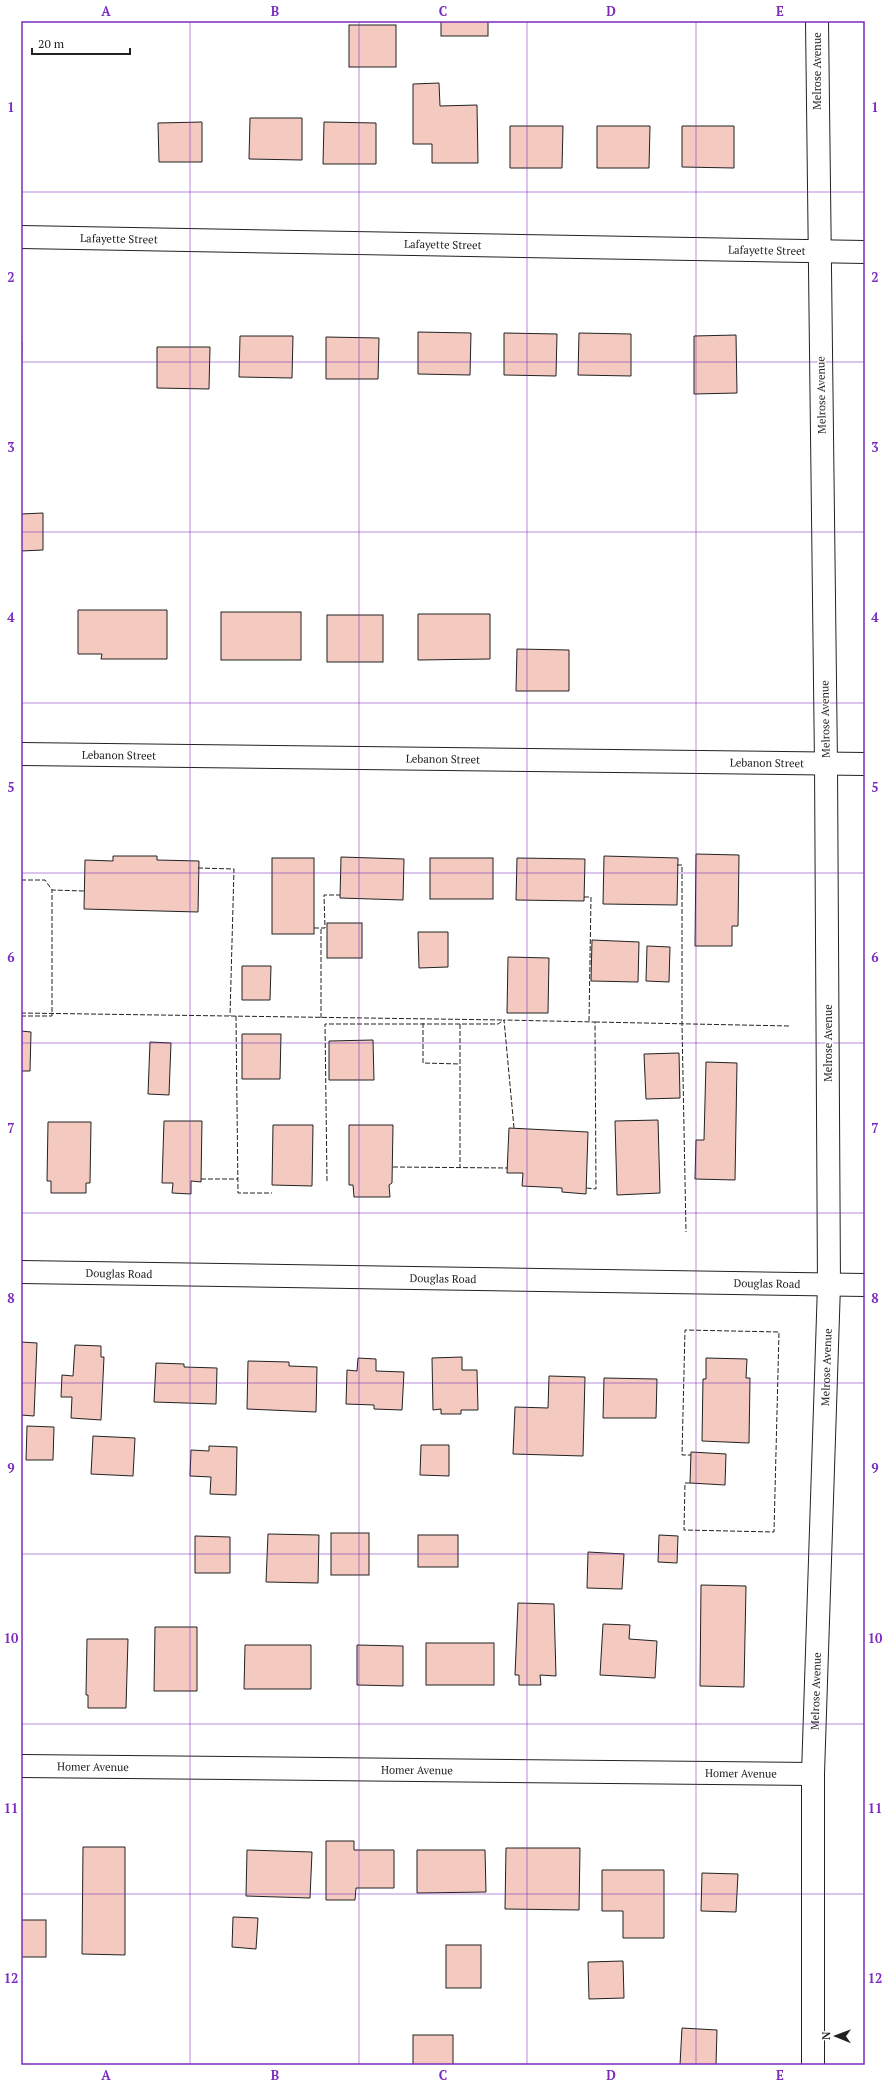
<svg xmlns="http://www.w3.org/2000/svg" width="886" height="2086" font-family="'PT Serif',serif">
	<rect width="100%" height="100%" fill="#fff"/>
	<g fill="#f3c9c0" stroke="#222">
		<rect x="441" y="21" width="47" height="15"/>
		<rect x="349" y="25" width="47" height="42"/>
		<path d="M 439,83 L 440,106 L 477,105 L 478,163 L 432,163 L 432,144 L 413,144 L 413,84 Z"/>
		<path d="M 250,118 L 302,118 L 302,160 L 249,159 Z"/>
		<path d="M 202,122 L 202,162 L 159,162 L 158,123 Z"/>
		<path d="M 324,122 L 376,123 L 376,164 L 323,164 Z"/>
		<path d="M 510,126 L 563,126 L 562,168 L 510,168 Z"/>
		<path d="M 597,126 L 650,126 L 649,168 L 597,168 Z"/>
		<path d="M 682,126 L 734,126 L 734,168 L 682,167 Z"/>
		<path d="M 418,332 L 471,333 L 470,375 L 418,374 Z"/>
		<path d="M 504,333 L 557,334 L 556,376 L 504,375 Z"/>
		<path d="M 579,333 L 631,334 L 631,376 L 578,375 Z"/>
		<path d="M 736,335 L 737,393 L 694,394 L 694,336 Z"/>
		<path d="M 240,336 L 293,336 L 292,378 L 239,377 Z"/>
		<path d="M 326,337 L 379,338 L 378,379 L 326,379 Z"/>
		<path d="M 21,342 L 22,342 L 21,383 Z"/>
		<path d="M 157,347 L 210,347 L 209,389 L 157,388 Z"/>
		<path d="M 43,513 L 43,550 L 21,551 L 21,514 Z"/>
		<path d="M 78,610 L 167,610 L 167,659 L 101,659 L 102,654 L 78,654 Z"/>
		<rect x="221" y="612" width="80" height="48"/>
		<path d="M 418,614 L 490,614 L 490,659 L 418,660 Z"/>
		<rect x="327" y="615" width="56" height="47"/>
		<path d="M 517,649 L 569,650 L 569,691 L 516,691 Z"/>
		<path d="M 696,854 L 739,855 L 738,926 L 732,926 L 732,946 L 695,946 Z"/>
		<path d="M 113,856 L 157,856 L 157,860 L 199,861 L 198,912 L 84,909 L 85,860 L 113,861 Z"/>
		<path d="M 604,856 L 678,858 L 677,905 L 603,904 Z"/>
		<path d="M 341,857 L 404,859 L 403,900 L 340,898 Z"/>
		<rect x="272" y="858" width="42" height="76"/>
		<rect x="430" y="858" width="63" height="41"/>
		<path d="M 517,858 L 585,859 L 584,901 L 516,900 Z"/>
		<rect x="327" y="923" width="35" height="35"/>
		<path d="M 418,932 L 448,932 L 448,967 L 419,968 Z"/>
		<path d="M 592,940 L 639,942 L 638,982 L 591,981 Z"/>
		<path d="M 647,946 L 670,947 L 669,982 L 646,981 Z"/>
		<path d="M 508,957 L 549,958 L 548,1013 L 507,1013 Z"/>
		<path d="M 242,966 L 271,966 L 270,1000 L 242,1000 Z"/>
		<path d="M 21,1031 L 31,1032 L 30,1071 L 21,1071 Z"/>
		<path d="M 242,1034 L 281,1034 L 280,1079 L 242,1079 Z"/>
		<path d="M 373,1040 L 374,1080 L 329,1080 L 329,1041 Z"/>
		<path d="M 150,1042 L 171,1043 L 169,1095 L 148,1094 Z"/>
		<path d="M 679,1053 L 680,1098 L 646,1099 L 644,1054 Z"/>
		<path d="M 706,1062 L 737,1063 L 735,1180 L 695,1179 L 696,1140 L 704,1140 Z"/>
		<path d="M 658,1120 L 660,1193 L 617,1195 L 615,1121 Z"/>
		<path d="M 164,1121 L 202,1121 L 201,1182 L 191,1181 L 191,1194 L 172,1193 L 173,1183 L 162,1183 Z"/>
		<path d="M 48,1122 L 91,1122 L 90,1183 L 86,1183 L 86,1193 L 51,1193 L 51,1181 L 47,1181 Z"/>
		<path d="M 273,1125 L 313,1125 L 312,1186 L 272,1185 Z"/>
		<path d="M 349,1125 L 393,1125 L 392,1183 L 389,1185 L 390,1197 L 354,1197 L 353,1185 L 349,1185 Z"/>
		<path d="M 509,1128 L 588,1132 L 586,1194 L 562,1192 L 562,1188 L 522,1186 L 523,1173 L 507,1173 Z"/>
		<path d="M 21,1342 L 37,1343 L 34,1416 L 21,1415 Z"/>
		<path d="M 75,1345 L 101,1346 L 101,1357 L 104,1357 L 101,1420 L 71,1418 L 72,1397 L 61,1397 L 62,1375 L 73,1376 Z"/>
		<path d="M 462,1357 L 462,1370 L 477,1370 L 478,1410 L 461,1410 L 461,1414 L 441,1414 L 441,1409 L 433,1410 L 432,1358 Z"/>
		<path d="M 358,1358 L 376,1359 L 376,1371 L 404,1372 L 402,1410 L 374,1409 L 374,1405 L 346,1404 L 347,1370 L 357,1371 Z"/>
		<path d="M 706,1358 L 747,1359 L 746,1378 L 750,1378 L 749,1443 L 702,1441 L 703,1379 L 706,1379 Z"/>
		<path d="M 248,1361 L 289,1362 L 289,1366 L 317,1367 L 316,1412 L 247,1409 Z"/>
		<path d="M 156,1363 L 184,1364 L 184,1367 L 217,1368 L 216,1404 L 154,1402 Z"/>
		<path d="M 549,1376 L 585,1377 L 583,1456 L 513,1454 L 515,1407 L 548,1408 Z"/>
		<path d="M 604,1378 L 657,1379 L 656,1418 L 603,1418 Z"/>
		<path d="M 27,1426 L 54,1427 L 53,1460 L 26,1460 Z"/>
		<path d="M 93,1436 L 135,1438 L 133,1476 L 91,1474 Z"/>
		<path d="M 421,1445 L 449,1445 L 449,1476 L 420,1475 Z"/>
		<path d="M 209,1446 L 237,1447 L 236,1495 L 210,1494 L 211,1477 L 190,1476 L 191,1450 L 209,1451 Z"/>
		<path d="M 691,1452 L 726,1454 L 725,1485 L 690,1483 Z"/>
		<rect x="331" y="1533" width="38" height="42"/>
		<path d="M 268,1534 L 319,1535 L 318,1583 L 266,1582 Z"/>
		<rect x="418" y="1535" width="40" height="32"/>
		<path d="M 659,1535 L 678,1536 L 677,1563 L 658,1562 Z"/>
		<path d="M 195,1536 L 230,1537 L 230,1573 L 195,1573 Z"/>
		<path d="M 588,1552 L 624,1554 L 622,1589 L 587,1588 Z"/>
		<path d="M 701,1585 L 746,1586 L 744,1687 L 700,1686 Z"/>
		<path d="M 518,1603 L 554,1604 L 556,1676 L 540,1675 L 541,1685 L 519,1685 L 519,1675 L 515,1675 Z"/>
		<path d="M 603,1624 L 630,1625 L 629,1639 L 657,1641 L 655,1678 L 600,1675 Z"/>
		<path d="M 155,1627 L 197,1627 L 197,1691 L 154,1691 Z"/>
		<path d="M 87,1639 L 128,1639 L 126,1708 L 88,1708 L 88,1695 L 86,1695 Z"/>
		<rect x="426" y="1643" width="68" height="42"/>
		<path d="M 245,1645 L 311,1645 L 311,1689 L 244,1689 Z"/>
		<path d="M 357,1645 L 403,1646 L 403,1686 L 357,1685 Z"/>
		<path d="M 326,1841 L 354,1841 L 354,1850 L 394,1850 L 394,1888 L 356,1888 L 355,1900 L 326,1900 Z"/>
		<path d="M 83,1847 L 125,1847 L 125,1955 L 82,1954 Z"/>
		<path d="M 506,1848 L 580,1848 L 579,1910 L 505,1909 Z"/>
		<path d="M 247,1850 L 312,1852 L 310,1898 L 246,1896 Z"/>
		<path d="M 417,1850 L 485,1850 L 486,1892 L 417,1893 Z"/>
		<path d="M 602,1870 L 664,1870 L 664,1938 L 623,1938 L 623,1911 L 602,1911 Z"/>
		<path d="M 702,1873 L 738,1874 L 736,1912 L 701,1911 Z"/>
		<path d="M 233,1917 L 258,1918 L 256,1949 L 232,1947 Z"/>
		<rect x="21" y="1920" width="25" height="37"/>
		<rect x="446" y="1945" width="35" height="43"/>
		<path d="M 623,1961 L 624,1998 L 589,1999 L 588,1962 Z"/>
		<path d="M 682,2028 L 717,2030 L 716,2065 L 680,2065 Z"/>
		<rect x="413" y="2035" width="40" height="30"/>
	</g>
	<g fill="none" stroke-linecap="round" stroke-linejoin="round">
		<defs>
			<g id="minor">
				<path id="s1" d="M 21,237 L 865,252"/>
				<path id="s2" d="M 21,754 L 865,764"/>
				<path id="s3" d="M 21,1766 L 813,1774"/>
				<path id="s4" d="M 813,2065 L 813,1774 L 829,1285 L 826,764 L 817,21"/>
			</g>
			<g id="tertiary">
				<path id="s5" d="M 21,1272 L 865,1285"/>
			</g>
		</defs>
		<use href="#minor" stroke="#222" stroke-width="24"/>
		<use href="#tertiary" stroke="#222" stroke-width="24"/>
		<use href="#minor" stroke="#fff" stroke-width="22"/>
		<use href="#tertiary" stroke="#fff" stroke-width="22"/>
		<g stroke="#222" stroke-width="1" stroke-dasharray="5 2" stroke-linecap="butt">
			<path d="M 865,172 L 865,211"/>
			<path d="M 677,865 L 682,865 L 682,1024 L 686,1232"/>
			<path d="M 198,868 L 234,869 L 230,1016"/>
			<path d="M 21,880 L 45,880 L 52,890 L 84,891"/>
			<path d="M 584,897 L 591,897 L 589,1022"/>
			<path d="M 314,928 L 325,928 L 324,895 L 340,895"/>
			<path d="M 21,1013 L 504,1020"/>
			<path d="M 21,1016 L 52,1016 L 52,890"/>
			<path d="M 236,1016 L 238,1193 L 272,1193"/>
			<path d="M 321,1018 L 321,928"/>
			<path d="M 595,1022 L 789,1026"/>
			<path d="M 423,1023 L 423,1063 L 460,1064"/>
			<path d="M 460,1024 L 460,1168"/>
			<path d="M 514,1128 L 504,1020 L 595,1022 L 596,1189 L 586,1188"/>
			<path d="M 393,1167 L 508,1168"/>
			<path d="M 201,1179 L 238,1179"/>
			<path d="M 327,1181 L 325,1024 L 498,1024 L 504,1020"/>
			<path d="M 690,1483 L 685,1483 L 684,1530 L 774,1532 L 779,1332 L 685,1330 L 682,1455 L 691,1455"/>
		</g>
	</g>
	<path fill="none" stroke="#7b2cbf" stroke-width="1" stroke-opacity="0.55" d="M 190,21 L 190,2065M 359,21 L 359,2065M 527,21 L 527,2065M 696,21 L 696,2065M 21,192 L 865,192M 21,362 L 865,362M 21,532 L 865,532M 21,703 L 865,703M 21,873 L 865,873M 21,1043 L 865,1043M 21,1213 L 865,1213M 21,1383 L 865,1383M 21,1554 L 865,1554M 21,1724 L 865,1724M 21,1894 L 865,1894"/>
	<g text-anchor="middle" dominant-baseline="central" stroke-width="3" stroke-linejoin="round" paint-order="stroke">
		<g font-size="11" fill="#222" stroke="#fff">
			<text transform="translate(817 71) rotate(-90)">Melrose Avenue</text>
			<text stroke="none"><textPath href="#s1" startOffset="98">Lafayette Street</textPath></text>
			<text stroke="none"><textPath href="#s1" startOffset="422">Lafayette Street</textPath></text>
			<text stroke="none"><textPath href="#s1" startOffset="746">Lafayette Street</textPath></text>
			<text transform="translate(821 395) rotate(-91)">Melrose Avenue</text>
			<text transform="translate(825 719) rotate(-91)">Melrose Avenue</text>
			<text stroke="none"><textPath href="#s2" startOffset="98">Lebanon Street</textPath></text>
			<text stroke="none"><textPath href="#s2" startOffset="422">Lebanon Street</textPath></text>
			<text stroke="none"><textPath href="#s2" startOffset="746">Lebanon Street</textPath></text>
			<text transform="translate(828 1043) rotate(-90)">Melrose Avenue</text>
			<text stroke="none"><textPath href="#s5" startOffset="98">Douglas Road</textPath></text>
			<text stroke="none"><textPath href="#s5" startOffset="422">Douglas Road</textPath></text>
			<text stroke="none"><textPath href="#s5" startOffset="746">Douglas Road</textPath></text>
			<text stroke="none"><textPath href="#s4" startOffset="698">Melrose Avenue</textPath></text>
			<text stroke="none"><textPath href="#s4" startOffset="374">Melrose Avenue</textPath></text>
			<text stroke="none"><textPath href="#s3" startOffset="72">Homer Avenue</textPath></text>
			<text stroke="none"><textPath href="#s3" startOffset="396">Homer Avenue</textPath></text>
			<text stroke="none"><textPath href="#s3" startOffset="720">Homer Avenue</textPath></text>
		</g>
	</g>
	<rect width="886" height="2086" fill="none" stroke="#ffffff" stroke-width="44"/>
	<g transform="translate(836 2036) rotate(271)" stroke="#ffffff" stroke-width="3" paint-order="stroke">
	<path d="M0-3L7 15L0 10L-7 15Z" fill="#222222"/>
	<text y="-6" font-size="11" font-weight="bold" text-anchor="middle" fill="#222222">N</text>
	</g>
	<path d="M32 48v6h98v-6" fill="none" stroke="#222222" stroke-width="2"/>
	<text x="38" y="48" font-size="12" fill="#222222" stroke="#ffffff" stroke-width="3" paint-order="stroke">20 m</text>
	<rect x="22" y="22" width="842" height="2042" fill="none" stroke="#7b2cbf" stroke-width="1.5"/>
	<g font-size="13" text-anchor="middle" font-weight="bold" fill="#7b2cbf">
		<text x="106" y="16">A</text>
		<text x="275" y="16">B</text>
		<text x="443" y="16">C</text>
		<text x="611" y="16">D</text>
		<text x="780" y="16">E</text>
		<text x="11" y="112">1</text>
		<text x="875" y="112">1</text>
		<text x="11" y="282">2</text>
		<text x="875" y="282">2</text>
		<text x="11" y="452">3</text>
		<text x="875" y="452">3</text>
		<text x="11" y="622">4</text>
		<text x="875" y="622">4</text>
		<text x="11" y="792">5</text>
		<text x="875" y="792">5</text>
		<text x="11" y="962">6</text>
		<text x="875" y="962">6</text>
		<text x="11" y="1133">7</text>
		<text x="875" y="1133">7</text>
		<text x="11" y="1303">8</text>
		<text x="875" y="1303">8</text>
		<text x="11" y="1473">9</text>
		<text x="875" y="1473">9</text>
		<text x="11" y="1643">10</text>
		<text x="875" y="1643">10</text>
		<text x="11" y="1813">11</text>
		<text x="875" y="1813">11</text>
		<text x="11" y="1983">12</text>
		<text x="875" y="1983">12</text>
		<text x="106" y="2080">A</text>
		<text x="275" y="2080">B</text>
		<text x="443" y="2080">C</text>
		<text x="611" y="2080">D</text>
		<text x="780" y="2080">E</text>
	</g>
</svg>
